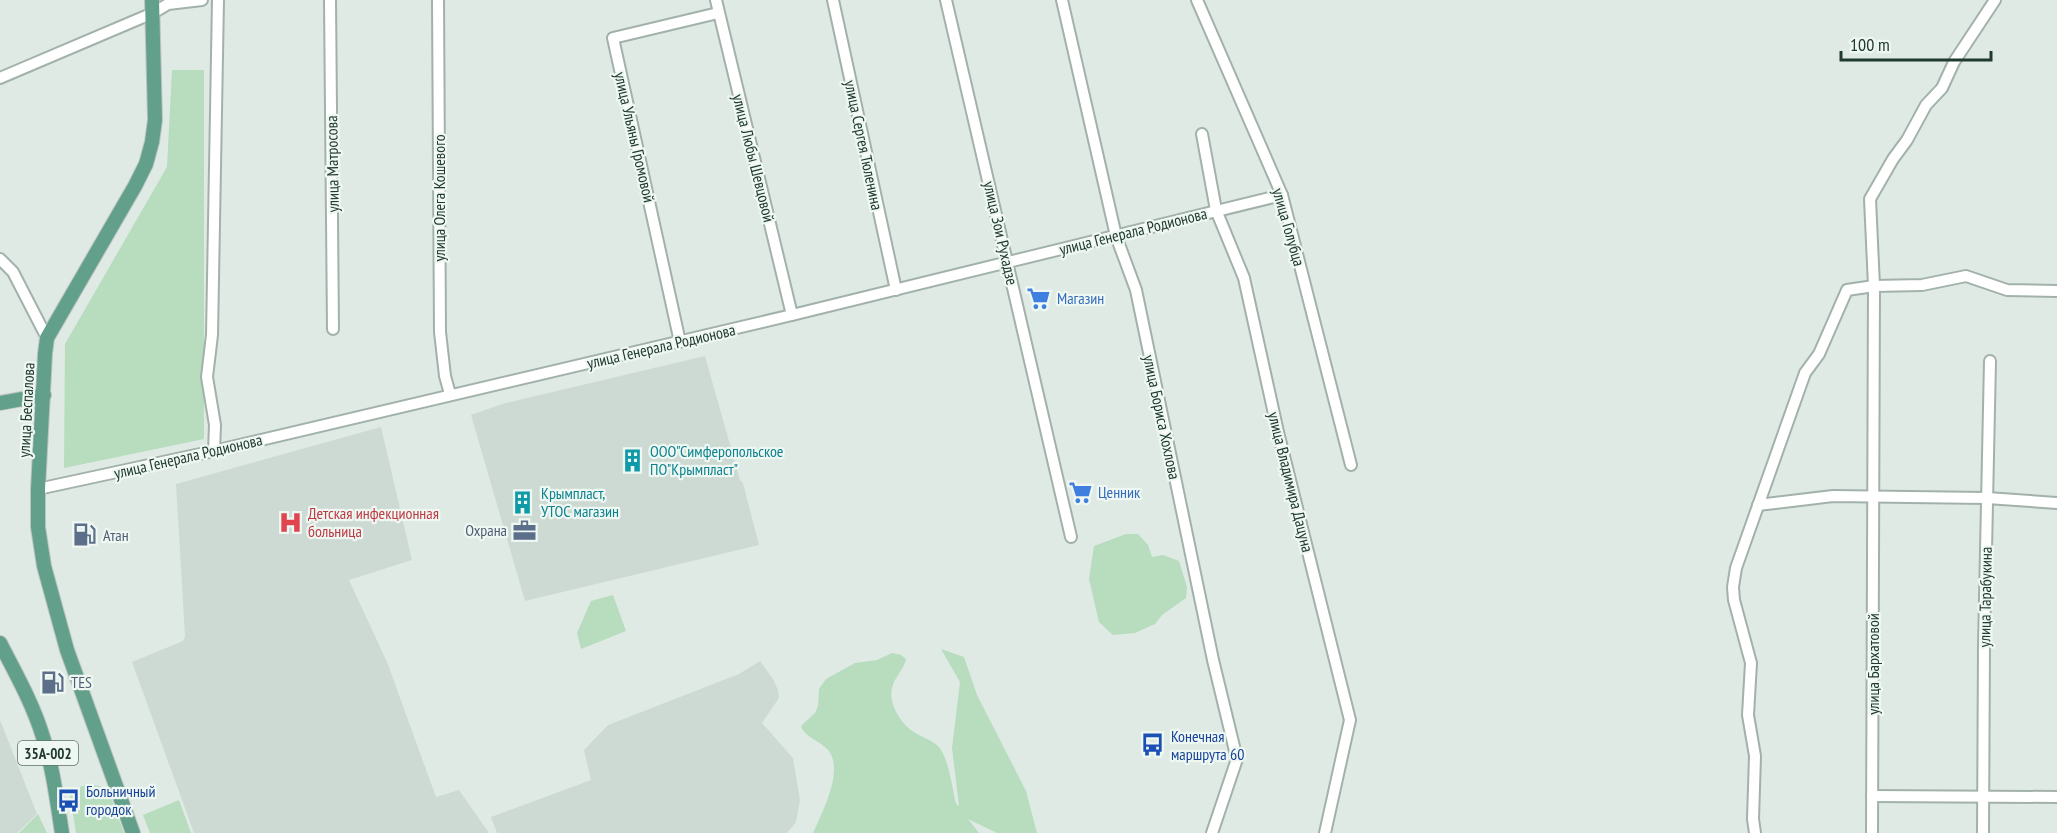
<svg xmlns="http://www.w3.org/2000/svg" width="2057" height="833" font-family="'PT Sans Narrow',sans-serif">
	<rect width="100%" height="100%" fill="#dfeae4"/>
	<g fill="#cddad3">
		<path d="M 705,356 L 740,480 L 743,483 L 759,545 L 525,601 L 471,415 L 502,404 Z"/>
		<path d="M 381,427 L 412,560 L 349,580 L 387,662 L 436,797 L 459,790 L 489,833 L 194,833 L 132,662 L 183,641 L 185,636 L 176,484 Z"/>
		<path d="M 760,661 L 773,679 L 778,690 L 779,698 L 762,723 L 793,758 L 800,800 L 796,822 L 787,833 L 497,833 L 491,817 L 591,780 L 584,750 L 608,725 L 739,674 Z"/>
		<path d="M 0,720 L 37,814 L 17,833 L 0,833 Z"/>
	</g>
	<g fill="#b7dcbe">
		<path d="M 172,70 L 204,70 L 204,439 L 64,468 L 65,344 L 167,167 Z"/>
		<path d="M 1126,534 L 1138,534 L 1148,545 L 1152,557 L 1163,555 L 1179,561 L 1187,587 L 1186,598 L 1162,615 L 1155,624 L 1135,633 L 1113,635 L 1099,622 L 1089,579 L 1094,546 Z"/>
		<path d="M 613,595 L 626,631 L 581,649 L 577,633 L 591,601 Z"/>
		<path d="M 941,649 L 964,657 L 977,695 L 1026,791 L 1037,833 L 997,833 L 968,819 L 979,833 L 813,833 C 823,811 847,765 825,747 C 817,740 804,736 801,726 L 815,713 L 818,706 L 819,689 L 826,679 L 855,663 L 877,660 L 892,653 L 901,655 L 906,659 C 904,670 894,677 892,688 C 888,703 901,724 914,732 C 921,737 932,740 938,746 C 949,758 952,788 956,804 L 959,806 L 952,748 L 960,682 Z"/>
		<path d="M 89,784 L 103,787 L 109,792 L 124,833 L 76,833 L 70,795 L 74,789 Z"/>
		<path d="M 179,800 L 191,833 L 150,833 L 143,815 Z"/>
		<path d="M 38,814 L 47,833 L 19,833 Z"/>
	</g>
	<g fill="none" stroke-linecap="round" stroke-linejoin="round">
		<defs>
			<g id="minor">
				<path d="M 330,0 L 333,329"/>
				<path d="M 438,0 L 440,332 L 445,376 L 450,394"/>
				<path d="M 716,0 L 792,315"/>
				<path d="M 833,0 L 896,290"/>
				<path d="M 946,0 L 1071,537"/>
				<path d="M 1062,0 L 1116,236 L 1136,290 L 1213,660 L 1237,759 L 1212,833"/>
				<path d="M 1197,0 L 1282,195 L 1351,465"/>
				<path d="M 0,78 L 153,13 L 168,4 L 202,0"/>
				<path d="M 1202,134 L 1216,210 L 1244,278 L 1278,432 L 1350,720 L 1325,833"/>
				<path d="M 0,259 L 13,272 L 47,338"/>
				<path d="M 680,342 L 613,38 L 718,13"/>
				<path d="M 214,451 L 215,425 L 207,377 L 212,335 L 218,0"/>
				<path d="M 38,489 L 214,451 L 792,315 L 1282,195"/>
				<path d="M 1758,505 L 1833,496 L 1987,498 L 2057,503"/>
				<path d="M 1872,796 L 2057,797"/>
				<path d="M 1755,833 L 1753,819 L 1755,756 L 1748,715 L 1751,663 L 1734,600 L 1733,587 L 1736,568 L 1805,373 L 1819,354 L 1847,290 L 1874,286 L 1870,199 L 1893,159 L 1907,140 L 1926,105 L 1942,88 L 1954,62 L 1995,0"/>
				<path d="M 1872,833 L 1874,286 L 1922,285 L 1966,276 L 2007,290 L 2057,291"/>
				<path d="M 1983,833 L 1984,645 L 1990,361"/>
			</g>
			<g id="major">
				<path d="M 0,403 L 44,395"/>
				<path d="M 0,643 C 16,674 33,704 43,737 C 53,768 57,801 62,833"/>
				<path d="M 133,833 L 67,650 L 44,566 L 38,527 L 38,489 L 45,354 L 47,338 L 135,186 L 146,164 L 152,142 L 155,120 L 152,0"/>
			</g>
		</defs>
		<use href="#minor" stroke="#a2b2aa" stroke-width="14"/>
		<use href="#major" stroke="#bcc4c1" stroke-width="16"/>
		<use href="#minor" stroke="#fff" stroke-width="10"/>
		<use href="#major" stroke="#63a08b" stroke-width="14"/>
	</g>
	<defs>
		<symbol id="supermarket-bare" viewBox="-9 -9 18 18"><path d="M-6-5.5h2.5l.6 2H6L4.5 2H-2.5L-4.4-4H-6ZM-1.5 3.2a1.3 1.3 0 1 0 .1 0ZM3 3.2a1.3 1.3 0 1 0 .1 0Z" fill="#3f7fe0" stroke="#eff7f2" stroke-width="2.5" paint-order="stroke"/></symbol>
		<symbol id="building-bare" viewBox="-9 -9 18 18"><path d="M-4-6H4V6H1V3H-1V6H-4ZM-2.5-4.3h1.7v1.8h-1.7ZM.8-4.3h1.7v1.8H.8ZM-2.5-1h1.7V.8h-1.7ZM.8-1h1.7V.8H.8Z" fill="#0f9aa8" stroke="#eff7f2" stroke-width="2.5" paint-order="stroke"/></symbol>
		<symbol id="hospital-bare" viewBox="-9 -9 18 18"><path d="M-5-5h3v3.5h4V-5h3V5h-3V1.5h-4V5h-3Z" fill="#e0444e" stroke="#eff7f2" stroke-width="2.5" paint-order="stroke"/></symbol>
		<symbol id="office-bare" viewBox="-9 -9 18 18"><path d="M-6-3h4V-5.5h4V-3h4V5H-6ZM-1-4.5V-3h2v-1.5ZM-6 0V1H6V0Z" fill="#5c6f8a" stroke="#eff7f2" stroke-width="2.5" paint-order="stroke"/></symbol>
		<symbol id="fuel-bare" viewBox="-9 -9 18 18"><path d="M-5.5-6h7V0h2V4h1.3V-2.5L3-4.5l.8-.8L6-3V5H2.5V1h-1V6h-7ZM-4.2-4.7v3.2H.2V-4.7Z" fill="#5c6f8a" stroke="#eff7f2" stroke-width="2.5" paint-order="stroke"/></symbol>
		<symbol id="bus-bare" viewBox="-9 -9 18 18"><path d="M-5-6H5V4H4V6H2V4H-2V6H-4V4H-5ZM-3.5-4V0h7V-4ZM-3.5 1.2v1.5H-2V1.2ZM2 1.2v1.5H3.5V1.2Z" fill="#1a4fb4" stroke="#eff7f2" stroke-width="2.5" paint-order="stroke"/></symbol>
	</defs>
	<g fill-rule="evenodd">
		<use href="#supermarket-bare" x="1022" y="282" width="33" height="33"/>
		<use href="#building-bare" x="616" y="444" width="33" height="33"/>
		<use href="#supermarket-bare" x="1064" y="476" width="33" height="33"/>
		<use href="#building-bare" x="506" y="486" width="33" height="33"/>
		<use href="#hospital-bare" x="274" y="506" width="33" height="33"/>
		<use href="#office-bare" x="508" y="514" width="33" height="33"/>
		<use href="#fuel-bare" x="68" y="518" width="33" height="33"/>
		<use href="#fuel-bare" x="36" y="666" width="33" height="33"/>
		<use href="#bus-bare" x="1136" y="728" width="33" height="33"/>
		<use href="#bus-bare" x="52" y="784" width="33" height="33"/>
	</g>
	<g text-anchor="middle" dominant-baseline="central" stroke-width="4.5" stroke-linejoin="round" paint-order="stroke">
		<rect fill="#eff7f2" stroke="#5e736a" stroke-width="1.5" x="18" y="741" width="60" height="24" rx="4.5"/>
		<g font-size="15" font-weight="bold" fill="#203a30">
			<text x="48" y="753">35А-002</text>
		</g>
		<g font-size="16" fill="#203a30" stroke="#eff7f2">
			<text transform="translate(635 137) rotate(77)">улица Ульяны Громовой</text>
			<text transform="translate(864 145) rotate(78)">улица Сергея Тюленина</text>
			<text transform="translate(754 158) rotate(76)">улица Любы Шевцовой</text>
			<text transform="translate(332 164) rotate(-91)">улица Матросова</text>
			<text transform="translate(439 198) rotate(-90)">улица Олега Кошевого</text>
			<text transform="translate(1289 227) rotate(74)">улица Голубца</text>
			<text transform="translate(1133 231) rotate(-14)">улица Генерала Родионова</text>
			<text transform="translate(1001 233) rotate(77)">улица Зои Рухадзе</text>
			<text transform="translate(661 346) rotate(-13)">улица Генерала Родионова</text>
			<text transform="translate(26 410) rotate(-87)">улица Беспалова</text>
			<text transform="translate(1162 417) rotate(78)">улица Бориса Хохлова</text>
			<text transform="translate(188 456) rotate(-13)">улица Генерала Родионова</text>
			<text transform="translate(1291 482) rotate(76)">улица Владимира Дацуна</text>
			<text transform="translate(1985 597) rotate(-89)">улица Тарабукина</text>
			<text transform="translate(1873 664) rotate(-90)">улица Бархатовой</text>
		</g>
		<g font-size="16" fill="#366cbe" stroke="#eff7f2" text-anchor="start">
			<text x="1057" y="298">Магазин</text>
			<text x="1098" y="492">Ценник</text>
		</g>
		<g font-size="16" fill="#0d838f" stroke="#eff7f2" text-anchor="start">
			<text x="650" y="451">ООО"Симферопольское<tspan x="650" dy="18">ПО"Крымпласт"</tspan></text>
			<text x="541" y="493">Крымпласт,<tspan x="541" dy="18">УТОС магазин</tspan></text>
		</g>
		<g font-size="16" fill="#be3a42" stroke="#eff7f2" text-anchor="start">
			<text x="308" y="513">Детская инфекционная<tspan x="308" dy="18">больница</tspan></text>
		</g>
		<g font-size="16" fill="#4e5e75" stroke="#eff7f2" text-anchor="start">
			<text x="507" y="530" text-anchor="end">Охрана</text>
			<text x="103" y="535">Атан</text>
			<text x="71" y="682">TES</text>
		</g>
		<g font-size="16" fill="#164399" stroke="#eff7f2" text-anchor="start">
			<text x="1171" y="736">Конечная<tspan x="1171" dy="18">маршрута 60</tspan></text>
			<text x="86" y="791">Больничный<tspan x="86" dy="18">городок</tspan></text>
		</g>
	</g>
	<path d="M1841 51v9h150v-9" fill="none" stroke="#203a30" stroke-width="3"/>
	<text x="1850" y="51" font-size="18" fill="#203a30" stroke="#eff7f2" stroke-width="4.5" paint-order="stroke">100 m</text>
</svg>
